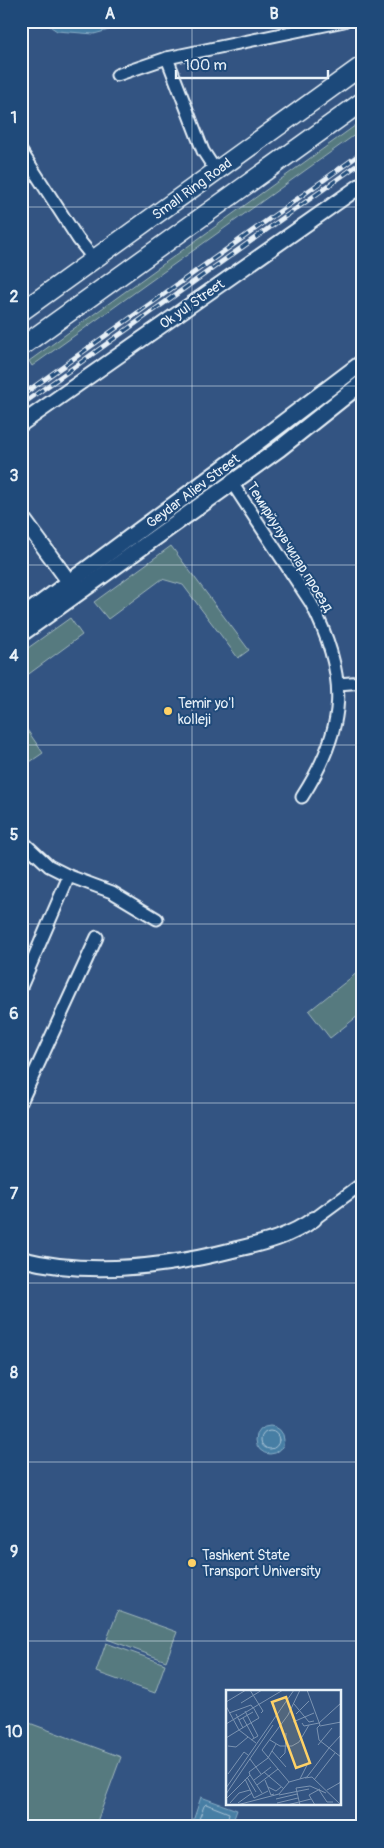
<svg xmlns="http://www.w3.org/2000/svg" width="384" height="1848" font-family="Pangolin,sans-serif">
	<rect width="100%" height="100%" fill="#335482"/>
	<filter id="ink" filterUnits="userSpaceOnUse"><feTurbulence type="fractalNoise" baseFrequency=".02" numOctaves="2"/><feDisplacementMap in="SourceGraphic" scale="10" xChannelSelector="R" yChannelSelector="G"/><feConvolveMatrix kernelMatrix="1 2 1 2 8 2 1 2 1" color-interpolation-filters="sRGB"/></filter>
	<g filter="url(#ink)">
		<g fill="#567a7f" stroke="#9fb6bc">
			<path d="M 363,120 L 363,129 L 32,366 L 29,361 Z"/>
			<path d="M 171,546 L 249,650 L 238,658 L 183,585 L 162,579 L 108,619 L 94,602 Z"/>
			<path d="M 70,618 L 82,635 L 26,676 L 21,694 L 21,653 Z"/>
			<path d="M 21,721 L 43,753 L 21,768 Z"/>
			<path d="M 358,972 L 363,978 L 363,1012 L 330,1038 L 309,1011 Z"/>
			<path d="M 118,1611 L 177,1632 L 166,1661 L 107,1639 Z"/>
			<path d="M 106,1643 L 165,1664 L 155,1693 L 96,1672 Z"/>
			<path d="M 24,1721 L 121,1757 L 95,1827 L 21,1827 L 21,1728 Z"/>
		</g>
		<g fill="#477ea4" stroke="#87acc6">
			<path d="M 42,21 L 100,25 L 114,21 L 142,21 L 94,34 L 57,31 Z"/>
			<circle cx="270" cy="1440" r="14"/>
			<path d="M 201,1797 L 237,1810 L 231,1827 L 191,1827 Z"/>
		</g>
		<g fill="none" stroke-linecap="round" stroke-linejoin="round">
			<g stroke="#a8c3d6" stroke-width="1">
				<circle cx="270" cy="1440" r="9"/>
				<path d="M 196,1827 L 204,1806 L 206,1804 L 229,1813 L 226,1827"/>
			</g>
			<defs>
				<g id="minor">
					<path d="M 167,58 L 203,151 L 216,171"/>
					<path d="M 117,75 L 167,58 L 344,21"/>
					<path d="M 21,151 L 78,239 L 94,259"/>
					<path d="M 232,483 L 311,603 C 349,677 347,727 302,797"/>
					<path d="M 338,684 L 363,682"/>
					<path d="M 21,840 L 49,866 L 69,876 L 112,892 L 157,919"/>
					<path d="M 21,987 L 69,876"/>
					<path d="M 21,1102 L 97,937"/>
					<path d="M 314,1219 L 363,1183"/>
				</g>
				<g id="tertiary">
					<path d="M 21,424 L 363,184"/>
					<path d="M 21,516 L 70,583"/>
					<path d="M 21,1259 C 91,1277 167,1267 237,1249 C 264,1243 291,1236 314,1219"/>
				</g>
				<g id="secondary">
					<path d="M 21,618 L 222,469 L 363,362"/>
					<path d="M 21,634 L 279,449 L 363,382"/>
				</g>
				<g id="trunk">
					<path d="M 21,312 L 363,65"/>
					<path d="M 21,347 L 363,101"/>
				</g>
			</defs>
			<use href="#minor" stroke="#e8f1f8" stroke-width="15"/>
			<use href="#tertiary" stroke="#e8f1f8" stroke-width="18"/>
			<use href="#secondary" stroke="#e8f1f8" stroke-width="19"/>
			<use href="#trunk" stroke="#e8f1f8" stroke-width="21"/>
			<use href="#minor" stroke="#1f4a7a" stroke-width="11"/>
			<use href="#tertiary" stroke="#1f4a7a" stroke-width="14"/>
			<use href="#secondary" stroke="#1f4a7a" stroke-width="15"/>
			<use href="#trunk" stroke="#1f4a7a" stroke-width="18"/>
			<defs>
				<g id="rail">
					<path d="M 21,396 L 363,152"/>
					<path d="M 21,405 L 363,161"/>
				</g>
			</defs>
			<use href="#rail" stroke="#e8f1f8" stroke-width="5"/>
			<use href="#rail" stroke="#1f4a7a" stroke-width="3" stroke-dasharray="9" stroke-linecap="butt"/>
		</g>
	</g>
	<path fill="none" stroke="#e8f1f8" stroke-width="1" stroke-opacity="0.55" d="M 192,21 L 192,1827M 21,207 L 363,207M 21,386 L 363,386M 21,565 L 363,565M 21,745 L 363,745M 21,924 L 363,924M 21,1103 L 363,1103M 21,1283 L 363,1283M 21,1462 L 363,1462M 21,1641 L 363,1641"/>
	<g fill="#ffd166" stroke="#1f4a7a" stroke-width="2">
		<circle cx="168" cy="711" r="5"/>
		<circle cx="192" cy="1563" r="5"/>
	</g>
	<g text-anchor="middle" dominant-baseline="central" stroke-width="4" stroke-linejoin="round" paint-order="stroke">
		<g font-size="14" fill="#e8f1f8" stroke="#1f4a7a">
			<text transform="translate(192 189) rotate(-36)">Small Ring Road</text>
			<text transform="translate(192 304) rotate(-35)">Ok yul Street</text>
			<text transform="translate(193 491) rotate(-37)">Geydar Aliev Street</text>
			<text transform="translate(290 547) rotate(58)">Темирйулувчилар проезд</text>
		</g>
		<g font-size="14" fill="#e8f1f8" stroke="#1f4a7a" text-anchor="start">
			<text x="178" y="703">Temir yo'l<tspan x="178" dy="16">kolleji</tspan></text>
			<text x="202" y="1555">Tashkent State<tspan x="202" dy="16">Transport University</tspan></text>
		</g>
	</g>
	<g transform="translate(226 1690)">
		<rect width="115" height="115" fill="#335482"/>
		<path fill="none" stroke="#7b93b1" stroke-width="1" d="M 24,0 L 37,21 L 35,23M 81,0 L 94,35 L 91,38 L 93,50 L 115,67M 0,12 L 20,0M 15,13 L 36,0M 68,14 L 83,32 L 88,31M 0,16 L 13,40 L 30,53M 19,21 L 32,46 L 25,50M 3,23 L 25,15 L 27,18M 10,24 L 17,38M 70,24 L 83,11M 17,28 L 28,48M 13,30 L 27,22M 67,32 L 88,23M 76,33 L 78,36 L 93,33M 93,33 L 115,13M 0,34 L 57,0M 94,36 L 115,32M 13,40 L 33,28 L 27,17M 0,48 L 13,40M 44,50 L 54,56 L 66,56 L 73,52 L 83,35M 92,55 L 106,38M 2,56 L 10,57 L 22,47M 103,58 L 115,45M 36,60 L 62,25 L 74,0M 36,60 L 63,92M 46,61 L 60,77M 54,68 L 59,63 L 60,43M 24,69 L 35,84M 38,82 L 58,99M 2,84 L 18,62 L 22,65M 24,85 L 36,103M 21,87 L 30,102M 79,88 L 86,87 L 115,115M 19,89 L 28,108 L 42,101M 74,89 L 81,75M 28,90 L 45,77M 39,90 L 45,105 L 48,104M 88,90 L 109,63M 31,95 L 52,79M 42,97 L 50,101 L 55,97M 0,98 L 68,0M 93,100 L 101,112 L 107,112M 101,100 L 115,92M 0,104 L 47,35M 53,105 L 83,99M 0,109 L 24,85 L 23,82 L 42,68 L 50,54M 50,109 L 71,104M 4,113 L 13,103 L 24,100M 12,113 L 26,103M 51,113 L 72,108M 11,115 L 53,104 L 63,92 L 81,87 L 103,58M 61,115 L 85,109M 74,115 L 70,98 L 84,96 L 100,103M 89,115 L 83,105 L 94,99"/>
		<path fill="#ffd166" fill-opacity="0.15" stroke="#ffd166" stroke-width="2.5" d="M 60,7 L 84,73 L 70,78 L 46,12 Z"/>
		<rect width="115" height="115" fill="none" stroke="#e8f1f8" stroke-width="2.5"/>
	</g>
	<rect width="384" height="1848" fill="none" stroke="#1f4a7a" stroke-width="55"/>
	<path d="M176 70v8h152v-8" fill="none" stroke="#e8f1f8" stroke-width="2.5"/>
	<text x="184" y="70" font-size="15" fill="#e8f1f8" stroke="#1f4a7a" stroke-width="4" paint-order="stroke">100 m</text>
	<rect x="28" y="28" width="328" height="1792" fill="none" stroke="#e8f1f8" stroke-width="2"/>
	<g font-size="16" text-anchor="middle" font-weight="bold" fill="#e8f1f8">
		<text x="110" y="19">A</text>
		<text x="274" y="19">B</text>
		<text x="14" y="123">1</text>
		<text x="14" y="302">2</text>
		<text x="14" y="481">3</text>
		<text x="14" y="661">4</text>
		<text x="14" y="840">5</text>
		<text x="14" y="1019">6</text>
		<text x="14" y="1199">7</text>
		<text x="14" y="1378">8</text>
		<text x="14" y="1557">9</text>
		<text x="14" y="1737">10</text>
	</g>
</svg>
